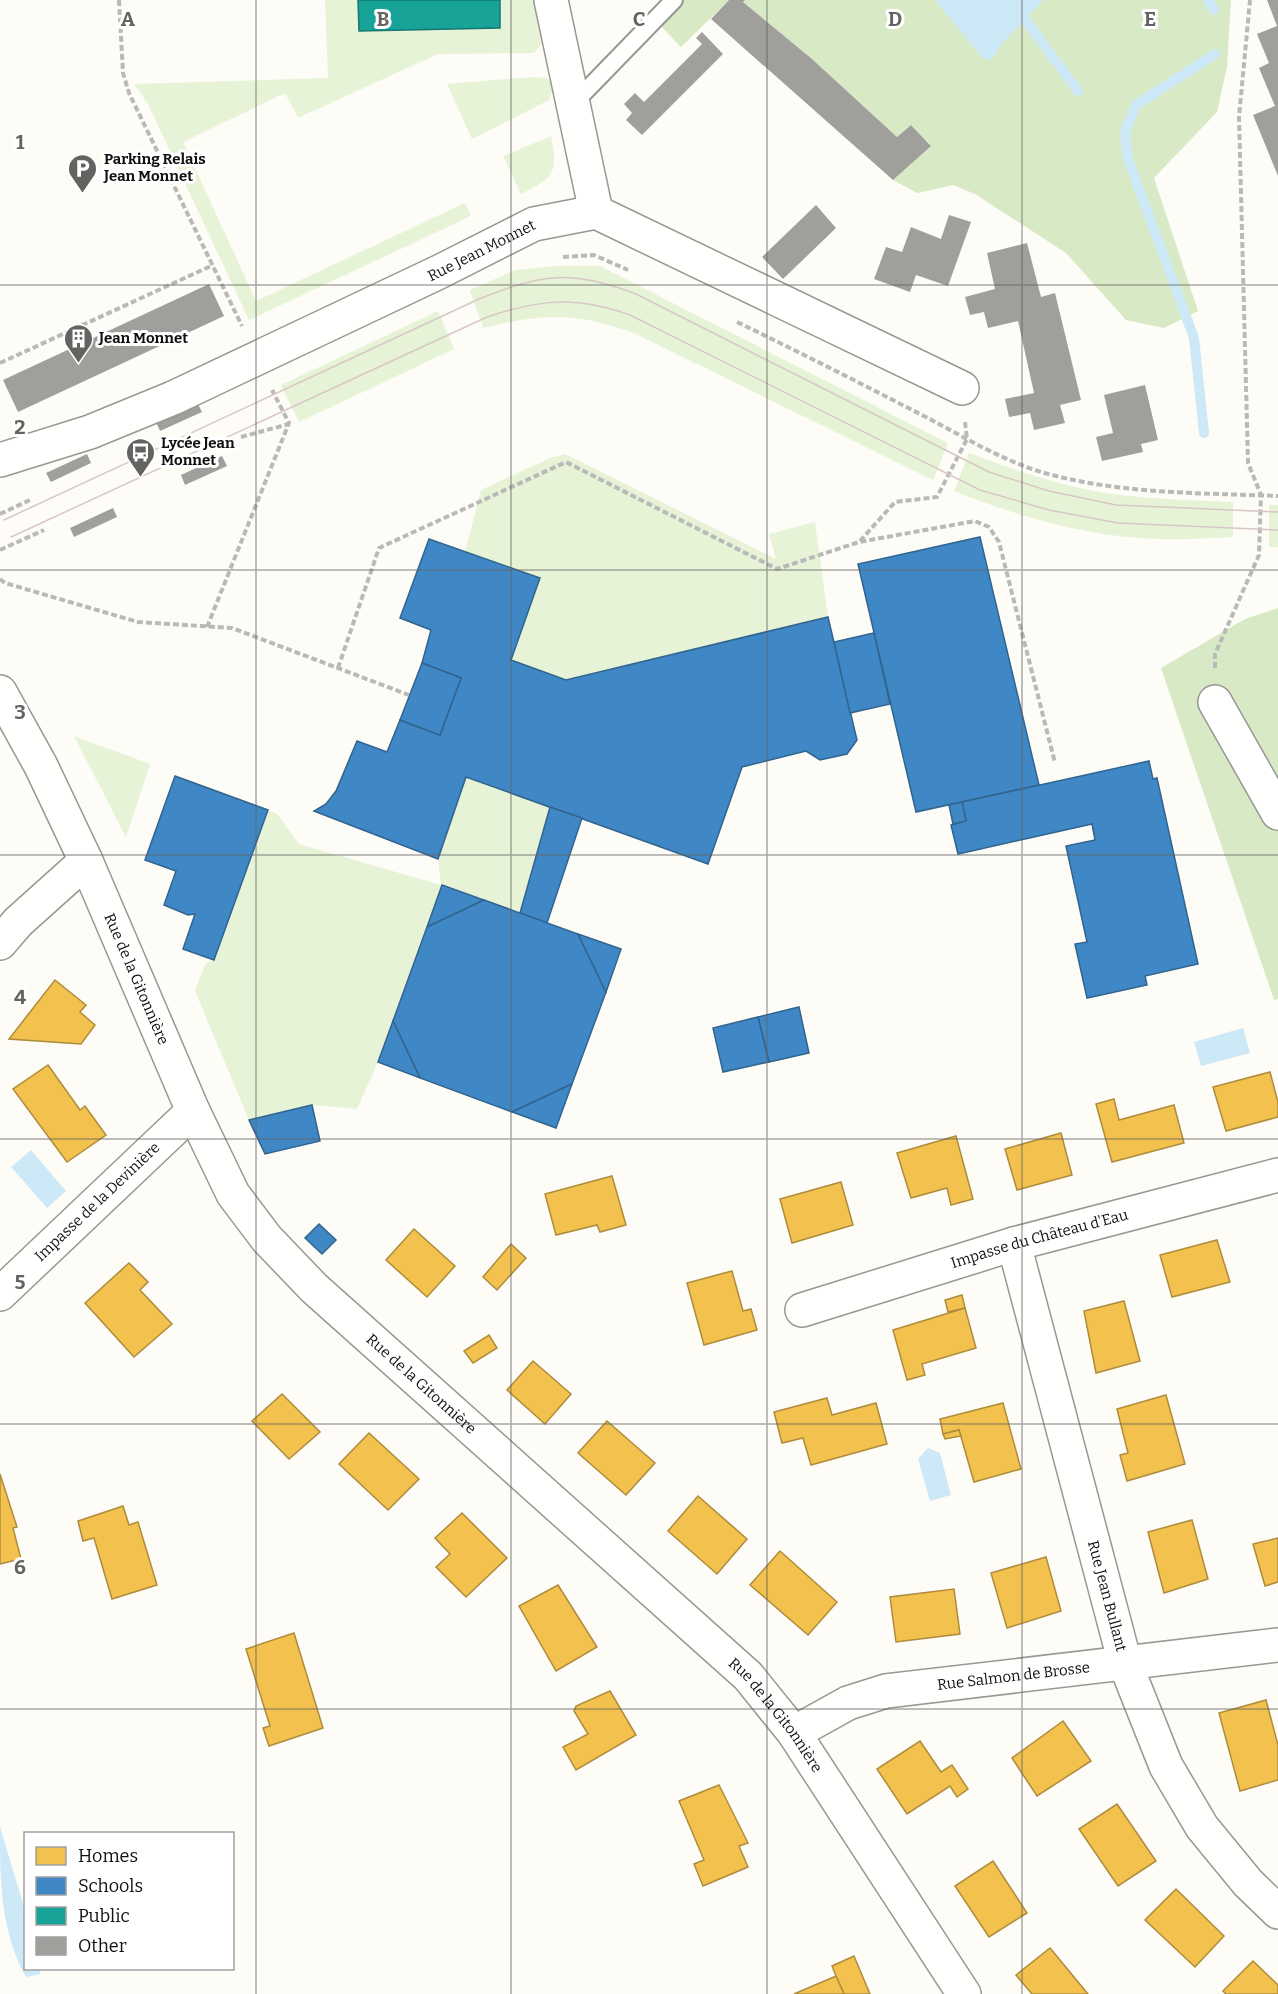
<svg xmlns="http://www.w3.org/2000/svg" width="1278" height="1994" font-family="Bitter,serif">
	<rect width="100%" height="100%" fill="#fdfcf7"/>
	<g fill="#e7f3d7">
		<path d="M 325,0 L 358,0 L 359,31 L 500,28 L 500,0 L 536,0 C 541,19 551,38 534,53 L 438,54 L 298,118 L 285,93 L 183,142 L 256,301 L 465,203 L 471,216 L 249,320 L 148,104 L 134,84 L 328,78 Z"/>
		<path d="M 533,77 L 547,78 L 554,86 L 549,100 L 472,139 L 447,84 Z"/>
		<path d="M 551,136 C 558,173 555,177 521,194 L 503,156 Z"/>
		<path d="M 556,266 L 600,266 L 948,443 L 933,480 L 636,334 C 576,312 545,313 483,328 L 470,290 L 516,270 Z"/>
		<path d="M 438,311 L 454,349 L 299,422 L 281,385 Z"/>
		<path d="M 969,453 C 1010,468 1051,483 1094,491 C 1139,499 1187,500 1233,502 L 1233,537 C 1208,538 1184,540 1159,539 C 1089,537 1019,517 954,491 Z"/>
		<path d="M 565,454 L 776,559 L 769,534 L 815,522 L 828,617 L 566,680 L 511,660 L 540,578 L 465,552 L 481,490 L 550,458 Z"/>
		<rect x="1269" y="505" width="9" height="42"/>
		<path d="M 74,736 L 150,764 L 126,837 Z"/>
		<path d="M 466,777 L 550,807 L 520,913 L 442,885 L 378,1062 L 357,1109 L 312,1105 L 249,1120 L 195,991 L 205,964 L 214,960 L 268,810 L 277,814 L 299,844 L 441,885 L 438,859 Z"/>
	</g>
	<g fill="#d8eac5">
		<path d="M 674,0 L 729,0 L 681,47 L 658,23 Z"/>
		<path d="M 745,0 L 1231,0 L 1227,67 L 1217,112 L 1154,178 L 1198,311 L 1164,328 L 1126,320 L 1066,253 L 975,194 L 953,185 L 917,193 L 893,180 L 931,145 L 911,125 L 897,137 L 812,59 L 743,2 Z"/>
		<path d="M 1278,608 L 1278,999 L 1274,1000 L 1161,668 L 1245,619 Z"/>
	</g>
	<g fill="#cde8f7">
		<path d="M 935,0 L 1043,0 L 1002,44 L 991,60 L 983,59 Z"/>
		<path d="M 1243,1028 L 1250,1053 L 1201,1066 L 1194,1042 Z"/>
		<path d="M 31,1150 L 66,1191 L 47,1208 L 11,1167 Z"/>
		<path d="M 928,1448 L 940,1453 L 951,1495 L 930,1501 L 918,1459 Z"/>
		<path d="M 0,1827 L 25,1910 L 26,1968 L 40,1969 L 40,1974 L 26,1977 C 0,1930 0,1880 0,1827 Z"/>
	</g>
	<g fill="#f2c14e" stroke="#ae8c3c" stroke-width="1.5">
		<path d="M 55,980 L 86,1005 L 80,1012 L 95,1025 L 81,1044 L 9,1039 Z"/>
		<path d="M 48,1065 L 80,1110 L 85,1106 L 106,1135 L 67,1162 L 13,1089 Z"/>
		<path d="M 1270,1072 L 1278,1102 L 1278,1117 L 1226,1131 L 1213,1087 Z"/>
		<path d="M 1114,1099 L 1119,1120 L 1174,1105 L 1184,1143 L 1112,1162 L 1096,1104 Z"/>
		<path d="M 1061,1133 L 1072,1175 L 1017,1190 L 1005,1149 Z"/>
		<path d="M 956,1136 L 973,1199 L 951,1205 L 947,1188 L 911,1198 L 897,1153 Z"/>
		<path d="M 612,1176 L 626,1225 L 600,1232 L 597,1225 L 556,1235 L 545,1194 Z"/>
		<path d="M 841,1182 L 853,1225 L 792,1243 L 780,1199 Z"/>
		<path d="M 414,1229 L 455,1266 L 427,1297 L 386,1260 Z"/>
		<path d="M 1217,1240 L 1230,1282 L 1172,1297 L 1160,1255 Z"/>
		<path d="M 511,1244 L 526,1258 L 497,1290 L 483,1277 Z"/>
		<path d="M 129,1263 L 148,1282 L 140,1290 L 172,1324 L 134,1357 L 85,1303 Z"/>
		<path d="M 732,1271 L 743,1311 L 751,1309 L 757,1330 L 704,1345 L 687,1283 Z"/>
		<path d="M 962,1295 L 965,1308 L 948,1312 L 945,1300 Z"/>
		<path d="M 1124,1301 L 1140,1361 L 1096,1373 L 1084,1311 Z"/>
		<path d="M 965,1308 L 976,1348 L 922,1364 L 925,1375 L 907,1380 L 893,1330 Z"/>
		<path d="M 489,1335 L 497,1348 L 473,1363 L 464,1351 Z"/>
		<path d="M 533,1361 L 571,1394 L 545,1424 L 507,1390 Z"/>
		<path d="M 282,1394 L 320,1432 L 289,1459 L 252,1421 Z"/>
		<path d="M 1166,1395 L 1185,1464 L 1127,1481 L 1120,1455 L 1128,1453 L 1117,1409 Z"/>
		<path d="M 827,1398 L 832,1415 L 876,1403 L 887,1444 L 811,1465 L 803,1438 L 782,1443 L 774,1412 Z"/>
		<path d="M 1003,1403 L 1021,1469 L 974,1482 L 959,1430 L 943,1434 L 940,1419 Z"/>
		<path d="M 607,1421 L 655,1463 L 626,1495 L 578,1453 Z"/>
		<path d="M 959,1430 L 961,1436 L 945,1439 L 943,1434 Z"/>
		<path d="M 369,1433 L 419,1479 L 388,1510 L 339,1464 Z"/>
		<path d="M 0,1474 L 17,1527 L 13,1528 L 21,1559 L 0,1564 Z"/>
		<path d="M 698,1496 L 747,1539 L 717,1574 L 668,1531 Z"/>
		<path d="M 123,1506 L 129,1525 L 138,1522 L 157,1585 L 112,1599 L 94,1538 L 83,1541 L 78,1521 Z"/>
		<path d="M 462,1513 L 507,1558 L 466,1597 L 436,1567 L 450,1554 L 435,1538 Z"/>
		<path d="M 1192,1520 L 1208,1579 L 1164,1593 L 1148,1532 Z"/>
		<path d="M 1278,1538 L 1278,1582 L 1265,1586 L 1253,1544 Z"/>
		<path d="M 780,1551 L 837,1602 L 808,1635 L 750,1585 Z"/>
		<path d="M 1046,1557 L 1061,1611 L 1007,1628 L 991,1573 Z"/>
		<path d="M 558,1585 L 597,1647 L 556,1671 L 519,1606 Z"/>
		<path d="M 954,1589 L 960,1634 L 896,1642 L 890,1597 Z"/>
		<path d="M 294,1633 L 323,1728 L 269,1746 L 263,1728 L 270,1726 L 246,1649 Z"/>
		<path d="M 610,1691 L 636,1735 L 576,1770 L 563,1747 L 588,1734 L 574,1711 L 576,1706 Z"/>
		<path d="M 1266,1700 L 1278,1745 L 1278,1780 L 1240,1791 L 1219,1713 Z"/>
		<path d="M 1063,1721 L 1091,1761 L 1037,1796 L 1012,1758 Z"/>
		<path d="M 920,1741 L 941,1772 L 952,1765 L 968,1789 L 957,1797 L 950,1786 L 907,1814 L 877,1769 Z"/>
		<path d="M 719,1785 L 748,1843 L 739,1846 L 748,1867 L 703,1886 L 694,1864 L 704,1860 L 679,1801 Z"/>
		<path d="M 1117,1804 L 1156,1861 L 1118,1886 L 1079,1829 Z"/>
		<path d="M 993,1861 L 1027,1913 L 989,1937 L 955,1886 Z"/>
		<path d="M 1176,1889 L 1224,1936 L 1195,1967 L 1145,1920 Z"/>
		<path d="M 1050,1948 L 1088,1994 L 1032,1994 L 1016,1975 Z"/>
		<path d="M 854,1956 L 870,1994 L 844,1994 L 836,1976 L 832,1966 Z"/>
		<path d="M 1253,1961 L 1278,1985 L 1278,1994 L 1226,1994 L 1223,1991 Z"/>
		<path d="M 836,1976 L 844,1994 L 794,1994 Z"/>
	</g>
	<g fill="#3f88c5" stroke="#31648f" stroke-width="1.5">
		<path d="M 980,537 L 1039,785 L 916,812 L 858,564 Z"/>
		<path d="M 429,539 L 540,578 L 511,660 L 566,680 L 828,617 L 857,740 L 847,754 L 820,760 L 806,751 L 742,767 L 708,864 L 466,777 L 438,859 L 314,811 L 326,804 L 336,791 L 357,741 L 387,752 L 400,720 L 440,735 L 461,678 L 422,663 L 431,630 L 400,618 Z"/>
		<path d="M 874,633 L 890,704 L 850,713 L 834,642 Z"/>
		<path d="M 422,663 L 461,678 L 440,735 L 400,720 Z"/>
		<path d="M 1149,761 L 1153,779 L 1157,778 L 1198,964 L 1145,976 L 1147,985 L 1087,998 L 1075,944 L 1087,942 L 1066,846 L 1095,840 L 1092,824 L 958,854 L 951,825 L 966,821 L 962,802 Z"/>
		<path d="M 175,776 L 268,810 L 214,960 L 183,949 L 195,914 L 188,915 L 164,905 L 176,871 L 145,860 Z"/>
		<path d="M 962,802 L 966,821 L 953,824 L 949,805 Z"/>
		<path d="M 550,807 L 582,818 L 547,923 L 520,913 Z"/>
		<path d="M 442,885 L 484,900 L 427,927 Z"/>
		<path d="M 484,900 L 578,934 L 606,992 L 572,1084 L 512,1112 L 420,1078 L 393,1021 L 427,927 Z"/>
		<path d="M 578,934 L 621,949 L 606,992 Z"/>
		<path d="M 799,1007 L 809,1053 L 769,1062 L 758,1017 Z"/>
		<path d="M 758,1017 L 769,1062 L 723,1072 L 713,1028 Z"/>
		<path d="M 393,1021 L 420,1078 L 378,1062 Z"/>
		<path d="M 572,1084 L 556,1128 L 512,1112 Z"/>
		<path d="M 312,1105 L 320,1141 L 265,1154 L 249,1120 Z"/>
		<path d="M 319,1224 L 336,1240 L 322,1254 L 305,1238 Z"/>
	</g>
	<path fill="#17a398" stroke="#157770" stroke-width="1.5" d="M 358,0 L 500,0 L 500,28 L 359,31 Z"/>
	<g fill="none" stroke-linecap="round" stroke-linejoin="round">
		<g stroke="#cde8f7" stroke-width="10">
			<path d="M 1208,0 L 1214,10"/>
			<path d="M 1024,18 L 1078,91"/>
			<path d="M 1204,433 L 1194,338 L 1128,159 L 1125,132 L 1136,105 L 1215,54"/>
		</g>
	</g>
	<g fill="#a19f9c">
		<path d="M 729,0 L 745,0 L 743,2 L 812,59 L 897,137 L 911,125 L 931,146 L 893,180 L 711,19 Z"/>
		<path d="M 1267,0 L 1278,0 L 1278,176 L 1253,115 L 1275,106 L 1259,68 L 1269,63 L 1257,34 L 1277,26 Z"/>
		<path d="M 702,32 L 723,54 L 642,135 L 626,120 L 632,113 L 624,104 L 635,93 L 644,102 L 702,44 L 696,38 Z"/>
		<path d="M 816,205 L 836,228 L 783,279 L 762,257 Z"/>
		<path d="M 949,215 L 971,222 L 948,286 L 916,275 L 910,292 L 874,279 L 886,247 L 902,252 L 911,227 L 941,239 Z"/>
		<path d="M 1027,243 L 1041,297 L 1055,293 L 1081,400 L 1060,405 L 1065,423 L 1034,430 L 1030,413 L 1009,417 L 1005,399 L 1034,393 L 1018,321 L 988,328 L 984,312 L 970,315 L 965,297 L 995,289 L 987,253 Z"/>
		<path d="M 209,284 L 224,316 L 18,412 L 3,380 Z"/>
		<path d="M 1145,385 L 1158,440 L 1141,444 L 1143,452 L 1102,461 L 1096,437 L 1113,433 L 1104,395 Z"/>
		<path d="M 197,402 L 202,412 L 160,431 L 156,422 Z"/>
		<path d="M 87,454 L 91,463 L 51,482 L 46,473 Z"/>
		<path d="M 222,456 L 227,466 L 185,485 L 181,475 Z"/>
		<path d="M 113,508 L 117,517 L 74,537 L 70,528 Z"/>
	</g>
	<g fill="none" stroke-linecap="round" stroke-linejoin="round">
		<defs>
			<path id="lane" d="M 573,104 L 674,0"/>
			<g id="street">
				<path d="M 551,0 L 596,212"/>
				<path id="s1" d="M 0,460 L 90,432 L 173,398 L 439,272 L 534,224 L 596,212 L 962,388"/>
				<path id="s2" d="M 0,692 L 41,766 L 86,861 L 193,1111 L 233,1194 L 267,1239 L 314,1288 L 748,1676 L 794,1733 L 964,1994"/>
				<path d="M 1215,702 L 1278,813"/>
				<path d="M 0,943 L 18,922 L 86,861"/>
				<path id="s3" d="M 1014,1244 L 1125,1663 L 1166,1766 L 1202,1827 L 1248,1883 L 1278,1912"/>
				<path id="s4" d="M 0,1294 L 193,1111"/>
				<path id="s5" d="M 802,1310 L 1014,1244 L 1278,1175"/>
				<path id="s6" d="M 794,1733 L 848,1703 L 886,1691 L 1278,1645"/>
			</g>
		</defs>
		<use href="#lane" stroke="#979795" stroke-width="20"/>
		<use href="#street" stroke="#979795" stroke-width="36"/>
		<g stroke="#b9b9b8" stroke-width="4" stroke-dasharray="6 3" stroke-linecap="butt">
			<path d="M 119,0 L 123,73 L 129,93 L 242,326"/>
			<path d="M 563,257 L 594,255 L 628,270"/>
			<path d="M 737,322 C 799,352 860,383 920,414 C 963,436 1005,463 1052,475 C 1125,494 1203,493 1278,496"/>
			<path d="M 0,363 L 213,265"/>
			<path d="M 241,437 L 289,424"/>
			<path d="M 0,514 L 30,500"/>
			<path d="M 860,541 L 895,502 L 937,497 L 967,439 L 965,422"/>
			<path d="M 0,550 L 44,530"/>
			<path d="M 0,579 L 5,583 L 138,622 L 232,628 L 409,695"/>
			<path d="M 207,627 L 289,423 L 272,390"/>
			<path d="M 338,668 L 379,548 L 566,462 L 777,569 L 859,542 L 975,521 L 989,527 L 999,542 L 1055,763"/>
			<path d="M 1215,668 L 1215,654 L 1259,555 L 1261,495 L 1248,463 L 1239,117 L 1250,0"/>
		</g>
		<use href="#lane" stroke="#fffffe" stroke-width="16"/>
		<use href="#street" stroke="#fffffe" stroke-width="33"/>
		<g stroke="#d9c6c7" stroke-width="1.5">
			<path d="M 4,520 L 479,299 C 542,274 570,269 636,294 L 989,472 L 1049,491 L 1116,505 L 1278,512"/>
			<path d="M 11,537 L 487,317 C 540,299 576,296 630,315 L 980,490 L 1049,510 L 1118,523 L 1278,530"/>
		</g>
	</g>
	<path fill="none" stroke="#646362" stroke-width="1.5" stroke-opacity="0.55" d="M 256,0 L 256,1994M 511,0 L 511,1994M 767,0 L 767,1994M 1022,0 L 1022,1994M 0,285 L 1278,285M 0,570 L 1278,570M 0,855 L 1278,855M 0,1139 L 1278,1139M 0,1424 L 1278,1424M 0,1709 L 1278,1709"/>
	<defs>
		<symbol id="parking-pin" viewBox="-11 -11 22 30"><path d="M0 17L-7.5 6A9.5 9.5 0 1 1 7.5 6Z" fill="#646362" stroke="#fff"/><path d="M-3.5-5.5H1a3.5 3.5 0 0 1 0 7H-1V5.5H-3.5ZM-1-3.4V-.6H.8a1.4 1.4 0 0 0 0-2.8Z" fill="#fff"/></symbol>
		<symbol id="building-pin" viewBox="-11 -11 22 30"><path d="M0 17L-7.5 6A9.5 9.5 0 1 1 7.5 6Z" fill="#646362" stroke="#fff"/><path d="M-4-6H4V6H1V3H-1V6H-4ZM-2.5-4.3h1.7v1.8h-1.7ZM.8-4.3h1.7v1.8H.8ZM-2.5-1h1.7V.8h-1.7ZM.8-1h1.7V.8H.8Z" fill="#fff"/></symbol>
		<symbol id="bus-pin" viewBox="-11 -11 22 30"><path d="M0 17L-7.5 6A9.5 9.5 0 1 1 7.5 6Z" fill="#646362" stroke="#fff"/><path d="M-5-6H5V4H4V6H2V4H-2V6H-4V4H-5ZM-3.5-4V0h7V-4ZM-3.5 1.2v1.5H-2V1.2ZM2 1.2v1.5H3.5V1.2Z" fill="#fff"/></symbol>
	</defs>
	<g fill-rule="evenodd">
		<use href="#parking-pin" x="66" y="152" width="33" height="45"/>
		<use href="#building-pin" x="62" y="322" width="33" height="45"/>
		<use href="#bus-pin" x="124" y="436" width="33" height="45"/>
	</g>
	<g text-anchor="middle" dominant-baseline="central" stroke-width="6" stroke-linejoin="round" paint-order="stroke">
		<g font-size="15" font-weight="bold" fill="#111" stroke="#fff" text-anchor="start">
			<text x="104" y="159">Parking Relais<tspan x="104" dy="17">Jean Monnet</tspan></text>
			<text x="99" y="338">Jean Monnet</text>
			<text x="161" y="443">Lycée Jean<tspan x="161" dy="17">Monnet</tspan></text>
		</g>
		<g font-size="15" fill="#111" stroke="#fff">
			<text stroke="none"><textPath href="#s1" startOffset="526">Rue Jean Monnet</textPath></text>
			<text stroke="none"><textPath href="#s2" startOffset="318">Rue de la Gitonnière</textPath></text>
			<text stroke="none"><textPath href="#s4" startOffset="134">Impasse de la Devinière</textPath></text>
			<text stroke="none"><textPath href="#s5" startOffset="248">Impasse du Château d'Eau</textPath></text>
			<text stroke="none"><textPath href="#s2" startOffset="822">Rue de la Gitonnière</textPath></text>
			<text stroke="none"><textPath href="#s3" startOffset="364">Rue Jean Bullant</textPath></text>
			<text stroke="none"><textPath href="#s6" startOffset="230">Rue Salmon de Brosse</textPath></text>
			<text stroke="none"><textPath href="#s2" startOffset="1308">Rue de la Gitonnière</textPath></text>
		</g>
	</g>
	<g font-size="20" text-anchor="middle" font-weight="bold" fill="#646362" stroke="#fff" stroke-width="6" stroke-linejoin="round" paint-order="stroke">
		<text x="128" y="26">A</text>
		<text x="383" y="26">B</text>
		<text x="639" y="26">C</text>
		<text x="895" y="26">D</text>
		<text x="1150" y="26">E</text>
		<text x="20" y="149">1</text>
		<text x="20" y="434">2</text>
		<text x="20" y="719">3</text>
		<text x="20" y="1004">4</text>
		<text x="20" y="1289">5</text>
		<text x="20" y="1574">6</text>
	</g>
	<rect x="24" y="1832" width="210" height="138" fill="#ffffff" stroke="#a0a0a0" stroke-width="1.5"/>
	<rect x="36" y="1847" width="30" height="18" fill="#f2c14e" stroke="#a0a0a0" stroke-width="1.5"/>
	<text x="78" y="1862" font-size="18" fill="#111111">Homes</text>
	<rect x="36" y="1877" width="30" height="18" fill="#3f88c5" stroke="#a0a0a0" stroke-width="1.5"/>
	<text x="78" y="1892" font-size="18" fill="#111111">Schools</text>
	<rect x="36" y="1907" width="30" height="18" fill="#17a398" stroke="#a0a0a0" stroke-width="1.5"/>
	<text x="78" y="1922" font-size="18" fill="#111111">Public</text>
	<rect x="36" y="1937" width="30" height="18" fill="#a19f9c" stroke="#a0a0a0" stroke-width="1.5"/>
	<text x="78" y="1952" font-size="18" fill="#111111">Other</text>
</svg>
